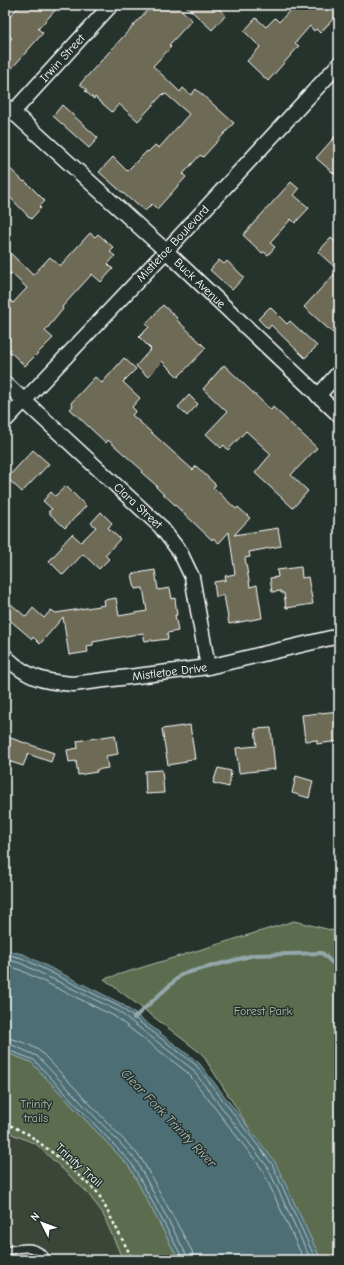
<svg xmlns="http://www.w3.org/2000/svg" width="344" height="1265" font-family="'Comic Neue',sans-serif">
	<rect width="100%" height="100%" fill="#26332d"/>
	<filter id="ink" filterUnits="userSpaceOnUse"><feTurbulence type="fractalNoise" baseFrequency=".025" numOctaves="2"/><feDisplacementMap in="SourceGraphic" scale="8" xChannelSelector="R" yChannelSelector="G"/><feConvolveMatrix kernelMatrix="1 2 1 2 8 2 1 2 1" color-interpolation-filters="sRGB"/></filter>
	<g filter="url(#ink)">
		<path fill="#3b4439" d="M 5,1131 L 36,1144 L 86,1191 L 102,1212 L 123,1260 L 5,1260 Z"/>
		<g fill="#5c6d4f" stroke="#aeb6a7">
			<path d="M 294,921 L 339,932 L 339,1260 L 321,1260 L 286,1186 L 202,1054 L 104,979 Z"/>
			<path d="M 5,1052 L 31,1062 L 129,1166 L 179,1260 L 123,1260 L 102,1212 L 86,1191 L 36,1144 L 5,1131 Z"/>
		</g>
		<path fill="#4d6e74" stroke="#94a8ac" d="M 5,950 L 23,954 L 122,1004 L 199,1063 L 275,1162 L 321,1260 L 179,1260 L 129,1166 L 31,1062 L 5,1052 Z"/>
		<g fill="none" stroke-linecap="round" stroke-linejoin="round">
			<g stroke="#b8c5c7" stroke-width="1">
				<path d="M 5,954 L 22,958 L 120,1007 L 196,1065 L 272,1164 L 316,1260"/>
				<path d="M 5,959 L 20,963 L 118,1011 L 192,1069 L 267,1166 L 311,1260"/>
				<path d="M 5,965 L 18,969 L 114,1016 L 188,1073 L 262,1169 L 304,1260"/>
				<path d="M 5,1038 C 14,1038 34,1046 41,1052 L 141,1158 L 192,1251 L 194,1260"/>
				<path d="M 5,1044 L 10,1044 L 37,1056 L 136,1160 L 186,1254 L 188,1260"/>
				<path d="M 5,1049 L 34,1060 L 132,1164 L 182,1257 L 183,1260"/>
			</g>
			<path stroke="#94a8ac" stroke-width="4" d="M 134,1018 L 182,974 L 254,955 L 322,953 L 339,969"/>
		</g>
		<g fill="#6d6a56" stroke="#fff">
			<path d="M 20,5 L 60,5 L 38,29 L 43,33 L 5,76 L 5,45 L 12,38 L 5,33 L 5,22 Z"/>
			<path d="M 152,5 L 176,5 L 192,20 L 169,45 L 171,47 L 153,66 L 180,92 L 183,88 L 191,95 L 196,89 L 234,123 L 203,157 L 200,155 L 183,174 L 186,177 L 157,209 L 152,204 L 145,211 L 133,200 L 132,201 L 99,172 L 113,157 L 127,171 L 147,151 L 148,152 L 155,145 L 159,148 L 189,114 L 166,94 L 164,95 L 163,94 L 138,121 L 119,104 L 112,112 L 95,97 L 94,99 L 85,91 L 87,90 L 80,84 Z"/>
			<path d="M 185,5 L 215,5 L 226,15 L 212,30 Z"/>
			<path d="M 295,5 L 334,5 L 339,10 L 339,13 L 320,33 L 316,29 L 314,31 L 310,26 L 295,43 L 299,46 L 268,81 L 247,61 L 260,47 L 244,31 L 256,18 L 266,27 L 275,18 L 279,22 Z"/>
			<path d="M 62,105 L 98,138 L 89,148 L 53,116 Z"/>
			<path d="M 339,132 L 339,178 L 316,158 Z"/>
			<path d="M 5,164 L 24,182 L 25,181 L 45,201 L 39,207 L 41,208 L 31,219 L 5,192 Z"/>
			<path d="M 291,182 L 299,189 L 294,195 L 309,208 L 295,223 L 291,219 L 273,239 L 274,239 L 270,243 L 275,247 L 268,255 L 264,252 L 262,253 L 243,235 Z"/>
			<path d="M 90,233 L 95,237 L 98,234 L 114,248 L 110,252 L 115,256 L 108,264 L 113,269 L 101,282 L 92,274 L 62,307 L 63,309 L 45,331 L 53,338 L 25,366 L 5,347 L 5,296 L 13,303 L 27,288 L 11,273 L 5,280 L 5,248 L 33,275 L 50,257 L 60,266 Z"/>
			<path d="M 331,238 L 339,245 L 339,327 L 333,333 L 304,307 L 338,270 L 318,252 Z"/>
			<path d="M 219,260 L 224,264 L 227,261 L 244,277 L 232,290 L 210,270 Z"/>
			<path d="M 163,305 L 177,318 L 176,319 L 206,348 L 178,377 L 162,361 L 148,377 L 136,366 L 151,349 L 139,337 L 149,327 L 146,324 Z"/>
			<path d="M 270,307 L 287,324 L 290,321 L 317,346 L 305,358 L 271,325 L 268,329 L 258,319 Z"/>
			<path d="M 124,358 L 136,369 L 123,382 L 140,398 L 132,407 L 136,411 L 132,415 L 193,470 L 196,466 L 216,485 L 213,487 L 236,509 L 238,507 L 250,518 L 234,535 L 278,528 L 281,546 L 249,552 L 250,557 L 245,558 L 250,587 L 257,585 L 262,618 L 229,624 L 224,595 L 216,597 L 214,582 L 226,580 L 225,576 L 235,574 L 229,532 L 219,543 L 213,538 L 212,540 L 156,487 L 157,486 L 141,472 L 142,470 L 108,440 L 106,443 L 70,409 L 73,406 L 71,403 L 95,377 L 102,383 Z"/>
			<path d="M 224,365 L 271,410 L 273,407 L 317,448 L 291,475 L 308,491 L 293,508 L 255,473 L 271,454 L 246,431 L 228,450 L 224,445 L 221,448 L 206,434 L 227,412 L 203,389 Z"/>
			<path d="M 189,395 L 198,404 L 187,416 L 178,407 Z"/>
			<path d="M 33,450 L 49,464 L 22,492 L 7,478 Z"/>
			<path d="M 66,486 L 86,506 L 65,528 L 48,512 L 52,509 L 43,501 L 51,492 L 55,496 Z"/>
			<path d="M 101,512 L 112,523 L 108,528 L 120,539 L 105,555 L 109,559 L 99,569 L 83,554 L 63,575 L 49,561 L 62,547 L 61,546 L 72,534 L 81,542 L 96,527 L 91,523 Z"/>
			<path d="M 301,567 L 302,578 L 308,577 L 313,604 L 286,608 L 284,593 L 281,593 L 281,591 L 272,592 L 270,578 L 278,577 L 277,570 Z"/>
			<path d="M 155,570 L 158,590 L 170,588 L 172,599 L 175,598 L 177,615 L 175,615 L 178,631 L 167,633 L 168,639 L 152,641 L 152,640 L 145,641 L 143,633 L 93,642 L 93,645 L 87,646 L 88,652 L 69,655 L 63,617 L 40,644 L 33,637 L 32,639 L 5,616 L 5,599 L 26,617 L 33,608 L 44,618 L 51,610 L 56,613 L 105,605 L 104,600 L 116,598 L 119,616 L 147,611 L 143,588 L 135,589 L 132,574 Z"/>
			<path d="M 339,711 L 339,741 L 317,744 L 317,740 L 305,741 L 302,715 Z"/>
			<path d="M 190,725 L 195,759 L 186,760 L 186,762 L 168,765 L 162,729 Z"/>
			<path d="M 271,728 L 275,769 L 239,773 L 236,748 L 257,746 L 255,729 Z"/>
			<path d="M 115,735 L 118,754 L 106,756 L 108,768 L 96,770 L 97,772 L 78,775 L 76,761 L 69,762 L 67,750 L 78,748 L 77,741 Z"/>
			<path d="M 5,736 L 54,753 L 51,762 L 28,754 L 23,766 L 5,760 Z"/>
			<path d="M 218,768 L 231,771 L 229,787 L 213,783 Z"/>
			<path d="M 162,770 L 164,793 L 146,794 L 145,771 Z"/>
			<path d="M 296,776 L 313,781 L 309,798 L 292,793 Z"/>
		</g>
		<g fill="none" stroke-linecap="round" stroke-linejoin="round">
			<defs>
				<path id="service" d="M 5,1251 C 22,1248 36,1243 47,1260"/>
				<g id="minor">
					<path id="s1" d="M 5,105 L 166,251 L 339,415"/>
					<path id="s2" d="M 13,112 L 111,5"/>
					<path id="s3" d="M 5,383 L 160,526 L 180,552 L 192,577 L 208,667"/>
					<path d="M 318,396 L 339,372"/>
					<path id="s4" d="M 5,421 L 166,251 L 339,64"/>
					<path id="s5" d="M 5,656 C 11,662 18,668 25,672 C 39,681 57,683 73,684 L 208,667 L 339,636"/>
				</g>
			</defs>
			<use href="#service" stroke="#fff" stroke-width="10"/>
			<use href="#minor" stroke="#fff" stroke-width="17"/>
			<path stroke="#fff" stroke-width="2.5" stroke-dasharray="3 3" stroke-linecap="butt" d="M 5,1123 L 28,1134 L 58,1157 L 98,1193 L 133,1260"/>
			<use href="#service" stroke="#26332d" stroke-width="7"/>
			<use href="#minor" stroke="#26332d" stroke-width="14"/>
		</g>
	</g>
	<g text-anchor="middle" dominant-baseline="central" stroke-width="3" stroke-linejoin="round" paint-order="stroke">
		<g font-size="12" fill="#fff" stroke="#26332d">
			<text stroke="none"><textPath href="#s2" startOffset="73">Irwin Street</textPath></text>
			<text stroke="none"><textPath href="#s4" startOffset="244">Mistletoe Boulevard</textPath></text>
			<text stroke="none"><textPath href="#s1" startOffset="264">Buck Avenue</textPath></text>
			<text stroke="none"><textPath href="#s3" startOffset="181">Clara Street</textPath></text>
			<text stroke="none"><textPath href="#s5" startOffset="173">Mistletoe Drive</textPath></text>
			<text transform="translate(79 1165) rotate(42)">Trinity Trail</text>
		</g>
		<g font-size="12" fill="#b6bdb0" stroke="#26332d">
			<text x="263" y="1011">Forest Park</text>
			<text x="36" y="1104">Trinity<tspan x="36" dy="14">trails</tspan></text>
		</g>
		<g font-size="13" font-style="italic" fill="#afbec0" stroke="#26332d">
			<text transform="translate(169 1118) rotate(46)">Clear Fork Trinity River</text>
		</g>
	</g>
	<rect width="344" height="1265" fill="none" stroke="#26332d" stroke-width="20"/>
	<rect x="10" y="10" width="324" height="1245" fill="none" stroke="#fff" stroke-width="1.5" filter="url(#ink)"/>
	<g transform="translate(42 1223) rotate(312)" stroke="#26332d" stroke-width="3" paint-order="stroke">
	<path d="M0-3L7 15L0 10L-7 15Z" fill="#ffffff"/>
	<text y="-6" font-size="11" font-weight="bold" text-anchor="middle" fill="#ffffff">N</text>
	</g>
</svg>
